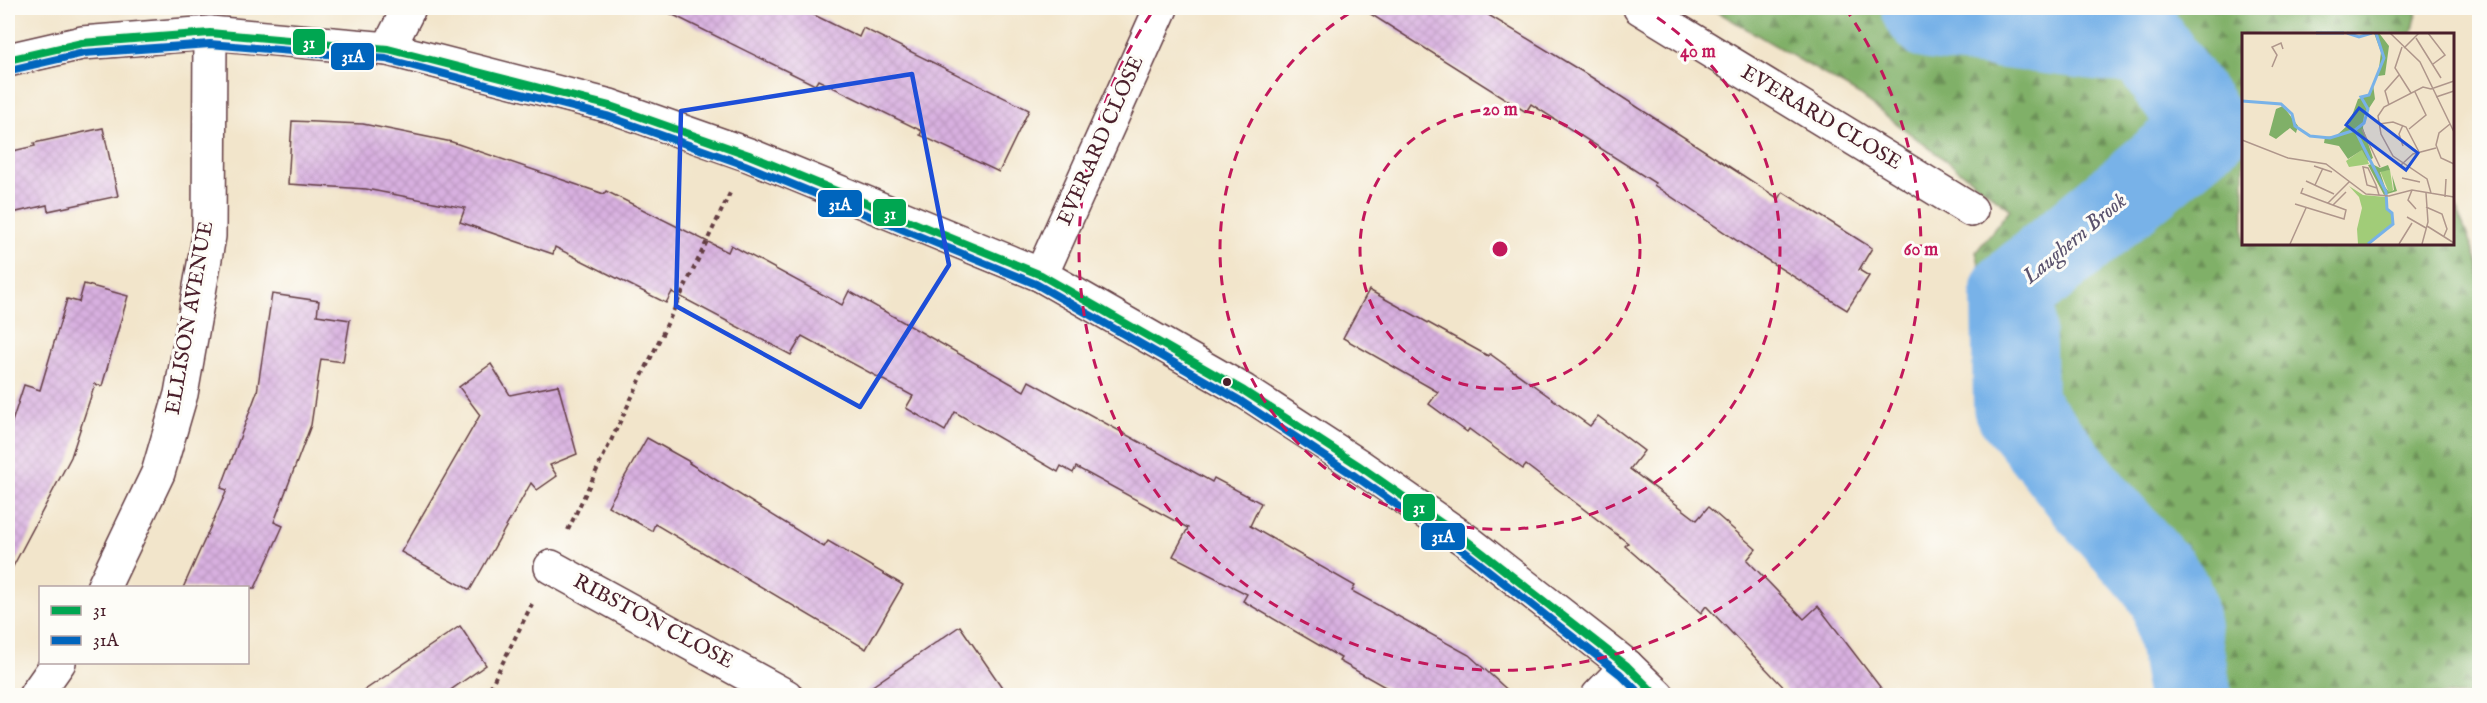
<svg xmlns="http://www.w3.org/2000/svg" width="2487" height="703" font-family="'IM FELL English',serif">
	<defs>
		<pattern id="forest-firs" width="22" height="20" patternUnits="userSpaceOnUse" patternTransform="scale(1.5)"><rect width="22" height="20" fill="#80b068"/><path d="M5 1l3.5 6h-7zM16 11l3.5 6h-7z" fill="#6b8f56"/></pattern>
		<pattern id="building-cross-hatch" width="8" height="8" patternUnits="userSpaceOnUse" patternTransform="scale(1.5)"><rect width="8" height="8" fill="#d8b0e0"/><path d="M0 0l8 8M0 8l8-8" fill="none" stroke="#bb97c0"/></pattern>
	</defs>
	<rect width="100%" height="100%" fill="#fdfcf7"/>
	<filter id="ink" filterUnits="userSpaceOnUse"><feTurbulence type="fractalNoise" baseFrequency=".0167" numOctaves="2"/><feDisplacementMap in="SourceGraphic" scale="12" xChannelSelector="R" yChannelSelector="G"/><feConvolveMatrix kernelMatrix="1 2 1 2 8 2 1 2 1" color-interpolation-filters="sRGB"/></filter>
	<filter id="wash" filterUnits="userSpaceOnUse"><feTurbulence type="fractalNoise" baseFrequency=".008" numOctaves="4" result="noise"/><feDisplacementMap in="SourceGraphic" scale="24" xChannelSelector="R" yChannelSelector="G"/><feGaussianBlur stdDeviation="1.35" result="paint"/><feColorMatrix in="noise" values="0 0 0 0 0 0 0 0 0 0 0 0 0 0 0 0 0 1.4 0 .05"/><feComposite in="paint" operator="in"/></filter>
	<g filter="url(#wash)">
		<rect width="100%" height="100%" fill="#f2e5cb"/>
		<path fill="url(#forest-firs)" stroke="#65684a" stroke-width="1.5" d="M 1711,8 L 2172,8 L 2152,37 L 2176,8 L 2418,8 L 2412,34 L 2244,34 L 2244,243 L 2452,243 L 2453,200 L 2479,265 L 2479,695 L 2190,695 L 2173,601 L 2161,581 L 2093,504 L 2015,406 L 1976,252 L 2010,209 L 1856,93 Z"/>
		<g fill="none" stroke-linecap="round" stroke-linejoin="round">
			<path stroke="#78b2e8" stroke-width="14" d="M 2146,44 L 2172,8"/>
			<path stroke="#78b2e8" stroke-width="84" d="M 1923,8 L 1931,18 L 2146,44 L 2207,129 L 2013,291 L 2015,406 L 2093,504 L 2161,581 L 2173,601 L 2190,696"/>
		</g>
		<g id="blocks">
			<g fill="url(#building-cross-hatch)">
				<path d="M 659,8 L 800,8 L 859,37 L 863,28 L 1029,110 L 999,172 L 920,135 L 922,131 L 818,80 L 815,85 Z"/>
				<path d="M 1361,8 L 1477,8 L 1591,77 L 1779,199 L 1783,192 L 1872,248 L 1859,270 L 1869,276 L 1847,310 L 1748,248 L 1654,185 L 1655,183 L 1531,104 L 1526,112 Z"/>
				<path d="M 292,121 L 363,124 L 452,142 L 604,194 L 606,191 L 728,252 L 731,245 L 842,305 L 849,291 L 1024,391 L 1029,381 L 1212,482 L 1214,478 L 1261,503 L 1250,526 L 1355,586 L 1352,591 L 1469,655 L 1514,696 L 1401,696 L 1339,661 L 1341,658 L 1243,601 L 1247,594 L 1173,556 L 1188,528 L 1076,467 L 1073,473 L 1061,466 L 1058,472 L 955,412 L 945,431 L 906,408 L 913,396 L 802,336 L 791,355 L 672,292 L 666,303 L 555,247 L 553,254 L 460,222 L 465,208 L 366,189 L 288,184 Z"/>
				<path d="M 103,128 L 118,196 L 48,211 L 47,205 L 8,214 L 8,152 L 35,146 L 34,143 Z"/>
				<path d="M 84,284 L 128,296 L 102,386 L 95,384 L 71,457 L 8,576 L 8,434 L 24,385 L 40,390 L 67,299 L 79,302 Z"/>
				<path d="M 1369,290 L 1488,356 L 1490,354 L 1590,426 L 1598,416 L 1644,451 L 1630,469 L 1697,520 L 1708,507 L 1756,549 L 1747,560 L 1804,619 L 1818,606 L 1887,696 L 1792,696 L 1706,606 L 1701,613 L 1625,546 L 1628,543 L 1526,465 L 1523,469 L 1469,429 L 1467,432 L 1429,404 L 1438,392 L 1343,338 Z"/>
				<path d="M 272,294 L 319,301 L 317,315 L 350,320 L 343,362 L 321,359 L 311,425 L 274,522 L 283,526 L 255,588 L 183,588 L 227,490 L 221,488 L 257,392 Z"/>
				<path d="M 491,364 L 510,395 L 558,385 L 577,454 L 550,465 L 557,476 L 537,490 L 531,483 L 470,590 L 401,552 L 480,415 L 459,387 Z"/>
				<path d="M 647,438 L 690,462 L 689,463 L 824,547 L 828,541 L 903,585 L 866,649 L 655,524 L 652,531 L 608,506 Z"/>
				<path d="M 460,626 L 486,665 L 442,696 L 356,696 Z"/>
				<path d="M 960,626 L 1008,696 L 858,696 Z"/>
			</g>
		</g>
	</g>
	<g filter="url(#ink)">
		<use href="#blocks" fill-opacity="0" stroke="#633d43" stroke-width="1.5"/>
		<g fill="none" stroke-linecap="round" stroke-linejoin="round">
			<defs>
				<g id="street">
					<path d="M 1640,8 L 1971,210"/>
					<path d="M 388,49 L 409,8"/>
					<path d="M 8,60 L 82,43 L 210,33 L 388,49 L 610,106 L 749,155 L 1041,275 L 1244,391 L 1358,465 L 1467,541 L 1627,666 L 1658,696"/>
					<path d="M 1041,275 L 1161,8"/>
					<path d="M 551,567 L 786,696"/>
					<path d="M 103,588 L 158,473 L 181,394 L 209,236 L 210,33"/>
					<path d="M 35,696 L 59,662"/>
					<path d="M 1598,696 L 1627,666"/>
				</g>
			</defs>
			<use href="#street" stroke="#633d43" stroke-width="36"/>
			<g stroke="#633d43" stroke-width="4" stroke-dasharray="4.5 4.5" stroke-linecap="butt">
				<path d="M 568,530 L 731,191"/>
				<path d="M 486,696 L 532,604"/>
			</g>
			<use href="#street" stroke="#fff" stroke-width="33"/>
			<defs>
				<path id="bus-1" d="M 8,60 L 82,43 L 210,33 L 388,49 L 610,106 L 749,155 L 1041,275 L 1244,391 L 1358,465 L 1467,541 L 1627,666 L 1657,696"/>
				<path id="bus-2" d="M 10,70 L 84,53 L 210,44 L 386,59 L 607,116 L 745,165 L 1036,284 L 1239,400 L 1352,474 L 1461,549 L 1620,674 L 1642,696"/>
			</defs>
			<use href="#bus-1" stroke="#fdfcf7" stroke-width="12"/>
			<use href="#bus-2" stroke="#fdfcf7" stroke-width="12"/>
			<use href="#bus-1" stroke="#00a651" stroke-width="8"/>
			<use href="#bus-2" stroke="#0065bd" stroke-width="8"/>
		</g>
	</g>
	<path fill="none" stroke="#1d4ed8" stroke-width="4.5" stroke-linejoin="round" d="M 912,74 L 949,265 L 860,407 L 676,306 L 681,111 Z"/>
	<g fill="none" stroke="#c2185b" stroke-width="3" stroke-dasharray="10 8">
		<circle cx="1500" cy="249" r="140"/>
		<path d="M1642 8A280 280 0 1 1 1358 8"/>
		<path d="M1845 8A421 421 0 1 1 1155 8"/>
	</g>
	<circle fill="#4a1f2b" stroke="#fdfcf7" stroke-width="2" cx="1227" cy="382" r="5"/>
	<g text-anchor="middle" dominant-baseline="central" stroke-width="6" stroke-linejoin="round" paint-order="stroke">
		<g font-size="21" fill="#4a1f2b" stroke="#fdfcf7">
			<text transform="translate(1821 118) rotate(31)">EVERARD CLOSE</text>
			<text transform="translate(1101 141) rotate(-66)">EVERARD CLOSE</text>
			<text transform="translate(190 318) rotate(-80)">ELLISON AVENUE</text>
			<text transform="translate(653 622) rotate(28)">RIBSTON CLOSE</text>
		</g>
		<g font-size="22" font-style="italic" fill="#5a526d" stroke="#fdfcf7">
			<text transform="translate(2075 239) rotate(-40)">Laughern Brook</text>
		</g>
	</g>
	<g transform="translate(2242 33)">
		<rect width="212" height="212" fill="#f2e5cb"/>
		<path d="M 121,116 L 127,131 L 107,134 L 104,128 ZM 148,137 L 151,157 L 147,160 L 138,138 ZM 107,153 L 121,162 L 144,164 L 145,176 L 150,180 L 151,191 L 126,211 L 116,211 L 115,196 L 120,175 L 117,164 Z" fill="#a1cc78"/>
		<path d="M 132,0 L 137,0 L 147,13 L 143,42 L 136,43 L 139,19 ZM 131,51 L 133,66 L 122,83 L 121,95 L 131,125 L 126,128 L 120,117 L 106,126 L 97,113 L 82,110 L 83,104 L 94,103 L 107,91 L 116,66 L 127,62 ZM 41,73 L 56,93 L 54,100 L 48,95 L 34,106 L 27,102 L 34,76 ZM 130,131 L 138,135 L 146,132 L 148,137 L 138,139 L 143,154 L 147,159 L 152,157 L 150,142 L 155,158 L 142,162 L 126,132 Z" fill="#80b068"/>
		<path fill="none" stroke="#78b2e8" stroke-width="3" d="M 74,0 L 102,0M 105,0 L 117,4 L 130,0M 0,68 L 39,71 L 50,81 L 53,93 L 68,103 L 88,105 L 113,97M 126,211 L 151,191 L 150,180 L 145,176 L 144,159 L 113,97 L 122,90 L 126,76 L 119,64 L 127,62 L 142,25 L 134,0"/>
		<path fill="none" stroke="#af968b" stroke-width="1.5" d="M 148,0 L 178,29 L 212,99M 186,0 L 203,22 L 191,31M 174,5 L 199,45M 160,14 L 153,35 L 169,60M 162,15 L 177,0M 30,34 L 35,22 L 30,14 L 39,10 L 41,16M 194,64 L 212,58M 147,72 L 143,58 L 157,42M 137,91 L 151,89 L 164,94 L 177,119M 208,91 L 197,100 L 194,112 L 199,125 L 212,131M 120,96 L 138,134M 167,96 L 184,82 L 173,59M 0,107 L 46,125 L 84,131 L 124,161 L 147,163 L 170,157 L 212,164M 161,113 L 157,101 L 161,92M 159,132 L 171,121 L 194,115M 72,133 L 90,139M 160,145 L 178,149M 64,148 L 92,161M 73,152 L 81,135M 135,155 L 125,152 L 121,134 L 126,135 L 134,152 L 137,162M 170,157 L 166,167 L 174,176M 189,160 L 185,146 L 151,123 L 139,101 L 136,83 L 142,74 L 181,54 L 189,56 L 212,48M 203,164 L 204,146M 86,170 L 107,149M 53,171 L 102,186 L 104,177 L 59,160 L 61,155M 91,172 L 104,159M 184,174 L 200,181 L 205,196 L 202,203M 165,184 L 184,195M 185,193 L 212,210M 48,211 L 64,175M 157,211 L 170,190M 180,211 L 186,189 L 184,160"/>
		<path fill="#1d4ed8" fill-opacity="0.15" stroke="#1d4ed8" stroke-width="3" d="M 117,75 L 176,120 L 164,137 L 104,92 Z"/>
		<rect width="212" height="212" fill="none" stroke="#4a1f2b" stroke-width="3"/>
	</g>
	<circle cx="1500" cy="249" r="9" fill="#c2185b" stroke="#fdfcf7" stroke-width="3"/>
	<g font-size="18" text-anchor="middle" font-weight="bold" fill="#c2185b" stroke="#fdfcf7" stroke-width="6" stroke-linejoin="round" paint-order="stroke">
		<text x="1698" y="57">40 m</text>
		<text x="1500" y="115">20 m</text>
		<text x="1921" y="255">60 m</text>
	</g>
	<g stroke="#fdfcf7" stroke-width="2">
		<rect x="292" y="28" width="34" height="28" rx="6" fill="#00a651"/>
		<rect x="330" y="42" width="45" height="29" rx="6" fill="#0065bd"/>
		<rect x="817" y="189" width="46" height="29" rx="6" fill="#0065bd"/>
		<rect x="872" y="198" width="35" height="29" rx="6" fill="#00a651"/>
		<rect x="1402" y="493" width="34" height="29" rx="6" fill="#00a651"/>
		<rect x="1420" y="522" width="46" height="29" rx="6" fill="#0065bd"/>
	</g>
	<g font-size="16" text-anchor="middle" font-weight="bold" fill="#fff">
		<text x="309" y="48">31</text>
		<text x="353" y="62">31A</text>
		<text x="840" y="210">31A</text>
		<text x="890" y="219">31</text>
		<text x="1419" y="513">31</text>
		<text x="1443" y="542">31A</text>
	</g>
	<rect width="2487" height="703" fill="none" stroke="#fdfcf7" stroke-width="30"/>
	<rect x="39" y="586" width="210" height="78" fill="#fdfcf7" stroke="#b5a4a5" stroke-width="1.5"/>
	<rect x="51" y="606" width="30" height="9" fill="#00a651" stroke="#b5a4a5" stroke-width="1.5"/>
	<text x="93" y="616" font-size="18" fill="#4a1f2b">31</text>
	<rect x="51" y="636" width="30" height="9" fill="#0065bd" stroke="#b5a4a5" stroke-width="1.5"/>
	<text x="93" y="646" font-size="18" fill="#4a1f2b">31A</text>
</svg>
